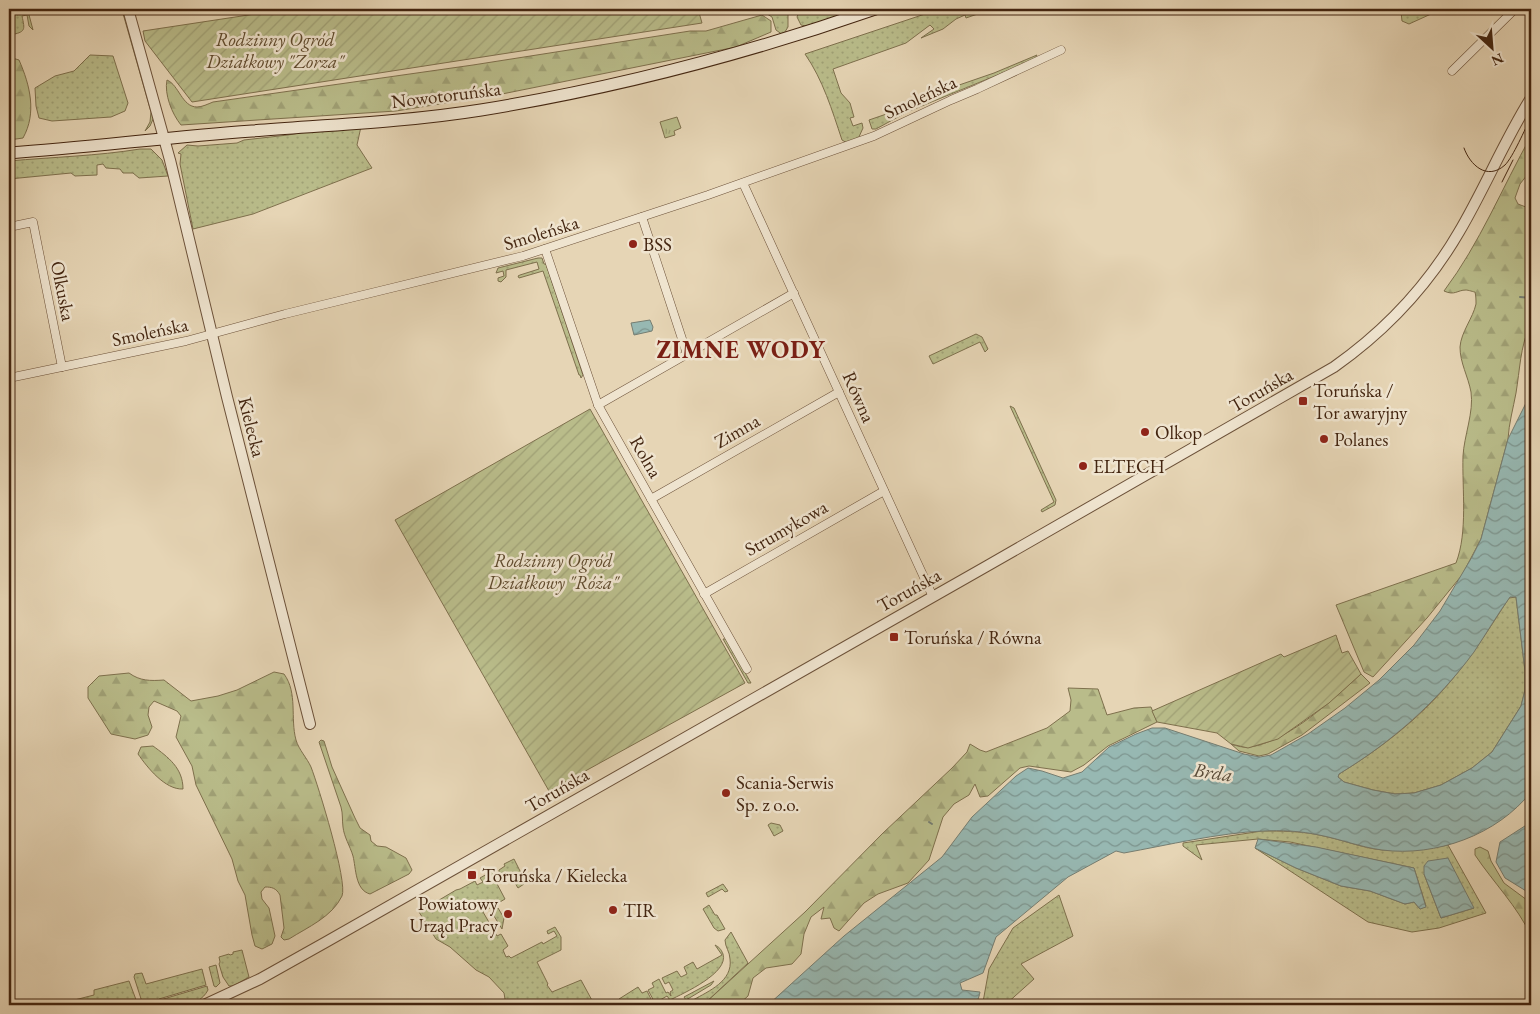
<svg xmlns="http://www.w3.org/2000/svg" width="1540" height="1014" font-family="'EB Garamond',serif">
	<defs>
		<pattern id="grass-dots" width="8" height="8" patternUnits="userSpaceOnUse" patternTransform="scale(1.25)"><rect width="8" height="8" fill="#b9bc8a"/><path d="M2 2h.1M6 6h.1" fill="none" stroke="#a0a176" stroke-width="1.8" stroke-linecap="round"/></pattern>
		<pattern id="forest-firs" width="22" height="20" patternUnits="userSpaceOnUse" patternTransform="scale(1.25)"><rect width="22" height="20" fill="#b9bc8a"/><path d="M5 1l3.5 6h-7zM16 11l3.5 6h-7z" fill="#a0a176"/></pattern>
		<pattern id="park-tufts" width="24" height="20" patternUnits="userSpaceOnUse" patternTransform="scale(1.25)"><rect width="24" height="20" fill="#b9bc8a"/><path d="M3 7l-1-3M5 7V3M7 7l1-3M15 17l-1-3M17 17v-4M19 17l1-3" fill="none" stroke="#a0a176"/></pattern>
		<pattern id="garden-furrows" width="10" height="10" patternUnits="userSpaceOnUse" patternTransform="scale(1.25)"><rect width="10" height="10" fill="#b9bc8a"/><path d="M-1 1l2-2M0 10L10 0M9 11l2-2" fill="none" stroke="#a0a176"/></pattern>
		<pattern id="water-waves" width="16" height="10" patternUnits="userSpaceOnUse" patternTransform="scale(1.25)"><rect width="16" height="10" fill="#97b8b2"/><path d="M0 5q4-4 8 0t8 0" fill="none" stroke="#7d958f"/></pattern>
	</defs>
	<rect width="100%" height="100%" fill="#e6d5b5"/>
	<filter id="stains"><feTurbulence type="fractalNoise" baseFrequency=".004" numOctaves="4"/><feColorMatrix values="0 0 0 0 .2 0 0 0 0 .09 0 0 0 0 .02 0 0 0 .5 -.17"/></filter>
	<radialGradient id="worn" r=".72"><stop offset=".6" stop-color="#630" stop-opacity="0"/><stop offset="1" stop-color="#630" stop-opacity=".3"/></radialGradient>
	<g fill="url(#grass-dots)" stroke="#7e704d" fill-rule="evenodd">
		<path d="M 125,9 L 154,117 L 150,126 L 145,131 L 150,122 L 151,112 L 122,10 Z"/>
		<path d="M 759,9 L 788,9 L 788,27 L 783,35 L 776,30 L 772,17 Z"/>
		<path d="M 800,9 L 860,9 L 806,26 L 801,25 L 797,17 Z"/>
		<path d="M 940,9 L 992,9 L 966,18 L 965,15 L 956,19 L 943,29 L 921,38 L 934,29 L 930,25 L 906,43 L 833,69 L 841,93 L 850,103 L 854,117 L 850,118 L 853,126 L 862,123 L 863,128 L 858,139 L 847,143 L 842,140 C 832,110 823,80 805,54 Z"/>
		<path d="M 1404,9 L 1442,9 L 1409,24 L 1402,21 L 1401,12 Z"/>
		<path d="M 28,11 L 33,30 L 29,26 L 27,15 L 22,16 C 25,30 26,32 10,35 L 11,39 L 9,39 L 9,14 L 16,12 L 17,15 Z"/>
		<path d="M 90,55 L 113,56 L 128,103 L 125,111 L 111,117 L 52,121 L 39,118 L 36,106 L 35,88 L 55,76 L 74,71 Z"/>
		<path d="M 1037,55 L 1034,60 L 907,112 L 876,129 L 872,129 L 869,120 L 901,109 L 901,105 L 994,73 Z"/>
		<path d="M 362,122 L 357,145 L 372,168 L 253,214 L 193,229 L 180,164 L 181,154 L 178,153 L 187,145 L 198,146 L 237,143 L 244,140 L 288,135 Z"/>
		<path d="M 140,149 L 151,149 L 162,160 L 168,176 L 139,178 L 133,173 L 123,173 L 120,169 L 106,168 L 103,164 L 97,165 L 97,175 L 75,176 L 71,173 L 9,179 L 9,161 C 53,157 97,156 140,149 Z"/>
		<path d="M 538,258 L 542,258 L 544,264 L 546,264 L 583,375 L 581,378 L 580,375 L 579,375 L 543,271 L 519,278 L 518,276 L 520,275 L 539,269 L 537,262 L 506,270 L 506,277 L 501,282 L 498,281 L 498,278 L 504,276 L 503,271 L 496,273 L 498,268 Z"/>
		<path d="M 976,334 L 982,337 L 988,349 L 985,352 L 980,342 L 933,364 L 929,356 Z"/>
		<path d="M 1010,406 L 1014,408 L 1056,500 L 1055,505 L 1042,512 L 1041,510 L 1054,502 Z"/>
		<path d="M 1516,597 L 1525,671 L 1525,690 L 1521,706 L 1492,752 L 1472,768 L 1441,785 L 1414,793 L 1395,794 L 1373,790 L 1344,782 L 1338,777 L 1339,774 C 1380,749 1419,719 1450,682 C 1472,656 1491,626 1509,598 Z"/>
		<path d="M 723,639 L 726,639 L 751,683 L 748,683 Z"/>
		<path d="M 771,823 L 780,825 L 783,831 L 774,836 L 768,825 Z"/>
		<path d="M 1262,831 C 1281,831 1300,831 1319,835 C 1341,839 1361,848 1383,850 C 1404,851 1428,849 1448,845 L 1486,913 L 1439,928 L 1412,932 L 1368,922 L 1255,848 L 1296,868 L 1341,886 L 1370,891 L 1405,904 L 1414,902 L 1420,909 L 1426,906 L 1414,868 L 1290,842 L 1258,839 L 1196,845 L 1202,860 L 1183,846 L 1183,843 ZM 1424,874 L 1474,908 L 1441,918 Z"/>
		<path d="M 514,859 L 525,881 L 524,884 L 518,888 L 509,873 L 499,877 L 499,870 L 505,866 L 504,864 Z"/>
		<path d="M 494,870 L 495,880 L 505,899 L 483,912 L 497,936 L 501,934 L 508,946 L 503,950 L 506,957 L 509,956 L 511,958 L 542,942 L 543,944 L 557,936 L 554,931 L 548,934 L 547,931 L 555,927 L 561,937 L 561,950 L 537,962 L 548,984 L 547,985 L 552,992 L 581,980 L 594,1004 L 596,1005 L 510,1005 L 505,999 L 504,993 L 489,977 L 476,970 L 450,947 L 436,939 L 419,912 L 456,890 L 460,889 L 475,881 L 477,885 L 483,882 L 480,878 Z"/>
		<path d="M 723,884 L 728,891 L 725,892 L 722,889 L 708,897 L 706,893 Z"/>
		<path d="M 1059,895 L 1073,936 L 1021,964 L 1034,979 L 1005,1005 L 981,1005 L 983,1002 L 989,969 L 1013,928 Z"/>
		<path d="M 709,905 L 715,915 L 717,915 L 725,929 L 718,931 L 714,928 L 703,909 Z"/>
		<path d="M 498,908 L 504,918 L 502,929 L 494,916 L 494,911 Z"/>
		<path d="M 731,932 L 748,963 L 703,1005 L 692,1005 L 695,1004 L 693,1000 C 709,991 733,981 730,959 C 730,952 725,947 725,940 Z"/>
		<path d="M 715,945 C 719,947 721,949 723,954 C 729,973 684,993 670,1000 L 667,996 L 655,1003 L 648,990 L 654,987 L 652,983 L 659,979 L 666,993 L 668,992 L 671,996 L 670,992 L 673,990 L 669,982 L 665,984 L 662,978 L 677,971 L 681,977 L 687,974 L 684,967 L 693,962 L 697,969 L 722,955 Z"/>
		<path d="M 242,950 L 249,977 L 233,986 L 229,986 L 223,977 L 219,964 L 220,962 L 219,957 L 229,954 L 230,955 L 233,954 L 233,952 Z"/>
		<path d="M 216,965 L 220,983 L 216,987 L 214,986 L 209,967 Z"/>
		<path d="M 202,969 L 206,985 L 159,999 L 154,1005 L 143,1005 L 134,977 L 135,974 L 142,973 L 146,984 Z"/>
		<path d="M 129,981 L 138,1005 L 55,1005 L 94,995 L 94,990 Z"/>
		<path d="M 714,981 L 711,985 L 686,1000 L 684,997 Z"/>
		<path d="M 207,986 L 208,990 C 198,1009 174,1005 156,1005 L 160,1000 Z"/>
		<path d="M 638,987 L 642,993 L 647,991 L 654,1005 L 620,1005 L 618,1002 L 619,999 Z"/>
	</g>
	<g fill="url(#forest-firs)" stroke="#7e704d">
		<path d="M 762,15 L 771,21 L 771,32 L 736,47 L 502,94 L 396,111 L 181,125 C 172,114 164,94 167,80 C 179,85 182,107 197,107 C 202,107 208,104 213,102 L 473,65 L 690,31 L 706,31 Z"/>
		<path d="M 9,57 L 19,60 C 30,85 37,113 23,138 L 9,140 Z"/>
		<path d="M 1531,136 L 1531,170 L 1520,184 L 1515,198 L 1518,204 L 1531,209 L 1530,325 C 1520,348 1520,369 1516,393 C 1513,409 1509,423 1508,439 L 1481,539 L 1462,575 L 1427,618 L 1373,677 L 1364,672 L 1336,605 L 1456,563 C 1468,532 1462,489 1463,456 C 1464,436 1474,412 1471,392 C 1468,376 1460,363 1460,347 C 1461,332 1473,318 1476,304 C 1476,300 1476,296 1475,292 C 1474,292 1468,290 1466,290 C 1457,290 1455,296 1444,291 C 1480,243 1502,188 1531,136 Z"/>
		<path d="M 274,672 L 284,674 C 298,693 290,718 296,740 C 299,750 307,758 311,767 C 318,785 348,882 342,896 C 332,917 308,927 289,939 L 284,940 L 281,937 L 284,928 L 280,895 C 276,888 272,887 265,887 L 261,892 L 262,899 L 269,908 L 275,936 L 272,944 L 262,949 L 255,946 L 252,935 L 245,895 L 238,881 L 232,859 L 196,785 L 192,766 L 176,737 L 181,716 L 177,711 L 154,701 L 149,707 L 148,715 L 152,727 L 148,735 L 135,739 L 111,734 L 88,698 L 88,687 L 99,676 L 129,673 C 140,681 150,681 164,680 L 191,701 L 218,696 L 237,690 Z"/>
		<path d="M 1361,674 L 1370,683 L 1302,735 L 1268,754 L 1259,756 L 1239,751 L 1231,744 C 1237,746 1244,748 1250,747 C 1289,741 1332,700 1361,674 Z"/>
		<path d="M 1068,688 L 1098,689 L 1107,715 L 1134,708 L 1151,707 L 1157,722 L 1108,746 L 1084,765 L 1071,772 L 1029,766 L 1020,768 L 988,796 L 980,797 L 975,784 L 969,795 L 954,804 L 943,817 L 929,860 L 908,883 L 878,894 L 864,903 L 839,931 L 834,928 L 830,918 L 821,919 L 824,907 L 811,917 L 804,934 L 801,954 L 792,964 L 766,968 L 753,978 L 748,996 L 738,1005 L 703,1005 L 805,912 L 883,833 L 952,768 L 967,752 L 970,744 L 980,750 L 986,752 L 1047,728 L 1070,711 L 1071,700 Z"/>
		<path d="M 321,740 L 324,741 L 332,767 L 355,818 L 360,828 L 370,835 L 371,841 L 377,846 L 386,847 L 406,858 L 412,870 L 409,874 L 370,894 C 355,890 356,868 353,856 C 350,846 344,837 343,827 C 342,820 343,814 341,807 L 319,742 Z"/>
		<path d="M 153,746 C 168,757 183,768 183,789 C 165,790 147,767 138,754 L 141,747 Z"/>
		<path d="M 1480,847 L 1488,851 L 1491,861 L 1504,883 L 1531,903 L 1531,936 C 1518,907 1493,882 1475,855 L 1475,849 Z"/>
	</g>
	<path fill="url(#park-tufts)" stroke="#7e704d" d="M 677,117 L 681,128 L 674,131 L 675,135 L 665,138 L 660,122 Z"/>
	<g fill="url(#garden-furrows)" stroke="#7e704d">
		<path d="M 288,9 L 698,9 L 702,23 L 192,102 L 145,41 L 143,31 Z"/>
		<path d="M 590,409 L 745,683 L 549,791 L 395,520 Z"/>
		<path d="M 1336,635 L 1342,653 L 1348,651 L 1361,674 L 1329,703 L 1278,739 L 1248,748 L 1231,744 L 1217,733 L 1157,722 L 1152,711 L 1281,654 L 1284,657 Z"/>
	</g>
	<g fill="url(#water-waves)" stroke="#757d71" fill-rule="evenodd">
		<path d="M 650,320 L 653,327 L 652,331 L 634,335 L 631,323 Z"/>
		<path d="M 1531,383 L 1531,792 C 1497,835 1436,857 1382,850 C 1360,847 1340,839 1319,835 C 1301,831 1281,830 1263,831 C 1218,833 1168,845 1124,853 L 1116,851 L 1068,877 L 996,937 L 983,973 L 960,983 L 962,990 L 980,992 C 977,1008 972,1003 959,1005 L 768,1005 L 844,936 L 942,857 L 972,817 L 1016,776 L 1028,768 L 1042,771 L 1063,778 L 1082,772 L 1109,747 L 1136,734 L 1152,728 L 1165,728 L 1244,754 L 1260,757 L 1271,755 L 1308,734 L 1345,708 L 1379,680 L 1414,645 L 1440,611 L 1472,557 L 1481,539 L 1508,439 L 1527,401 ZM 1510,597 L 1516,597 L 1525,671 L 1525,690 L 1521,706 L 1492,752 L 1472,768 L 1441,785 L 1414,793 L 1395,794 L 1373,790 L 1344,782 L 1338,777 L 1339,774 C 1392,742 1437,702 1474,652 C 1486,634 1497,615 1510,597 Z"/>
		<path d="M 1531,822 L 1531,894 L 1505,878 L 1496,862 L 1500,842 Z"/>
		<path d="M 1258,839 L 1316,847 L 1414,868 L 1426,907 L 1420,909 L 1414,902 L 1405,904 L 1370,891 L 1341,886 L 1296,868 L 1255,848 Z"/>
		<path d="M 1448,858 L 1474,908 L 1441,918 L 1424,874 L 1424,866 L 1428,861 Z"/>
	</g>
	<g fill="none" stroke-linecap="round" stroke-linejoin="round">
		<g stroke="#757d71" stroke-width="2">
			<path d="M 1520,297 L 1531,298"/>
			<path d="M 929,822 L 932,824"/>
		</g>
		<defs>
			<g id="minor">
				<path d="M 1452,71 L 1515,9"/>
				<path d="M 743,183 L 933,597"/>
				<path d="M 642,217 L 687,354"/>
				<path d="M 9,227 L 33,222 L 62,367"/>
				<path d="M 545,249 L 598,405 L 747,669"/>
				<path d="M 9,378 L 186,341 L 285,314 L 523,256 L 708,195 L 874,136 L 951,100 L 977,89 L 1061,50"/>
				<path d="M 598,405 L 794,293"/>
				<path d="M 651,499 L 839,392"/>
				<path d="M 704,594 L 884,491"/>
			</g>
			<g id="tertiary">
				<path d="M 128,9 L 170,160 L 227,397 L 310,724"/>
				<path d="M 204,1005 L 260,979 L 326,942 L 987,566 L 1334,367 C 1385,331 1427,287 1459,232 C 1485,188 1504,141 1531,98"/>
			</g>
			<path id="secondary" d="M 9,153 C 90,147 170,137 252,131 C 328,125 405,122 481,110 C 616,88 746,54 875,9"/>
		</defs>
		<use href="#minor" stroke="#6c5139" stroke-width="9"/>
		<use href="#tertiary" stroke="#6c5139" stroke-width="12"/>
		<use href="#secondary" stroke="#432510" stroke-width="13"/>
		<use href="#minor" stroke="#efe4cf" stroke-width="8"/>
		<use href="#tertiary" stroke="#efe4cf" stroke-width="10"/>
		<use href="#secondary" stroke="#efe4cf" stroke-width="11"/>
		<g stroke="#432510" stroke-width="1">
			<path d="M 1464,148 C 1470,165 1487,181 1505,165 C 1513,157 1525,129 1531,117"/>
			<path d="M 1502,182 L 1513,160"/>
		</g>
	</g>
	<g fill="#8f2418" stroke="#efe4cf" stroke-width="2">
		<circle cx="633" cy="244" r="5"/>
		<rect x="1298" y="396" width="10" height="10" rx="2.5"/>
		<circle cx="1145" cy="432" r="5"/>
		<circle cx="1324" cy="439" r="5"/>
		<circle cx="1083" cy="466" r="5"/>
		<rect x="889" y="632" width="10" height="10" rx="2.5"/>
		<circle cx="726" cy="793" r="5"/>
		<rect x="467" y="870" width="10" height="10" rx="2.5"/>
		<circle cx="613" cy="910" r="5"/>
		<circle cx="508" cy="914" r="5"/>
	</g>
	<g text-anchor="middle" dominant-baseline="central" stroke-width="5" stroke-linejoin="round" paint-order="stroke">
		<g font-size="19" font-style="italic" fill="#604b2e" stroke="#efe4cf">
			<text x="275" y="39">Rodzinny Ogród<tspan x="275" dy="22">Działkowy "Zorza"</tspan></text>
			<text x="553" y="560">Rodzinny Ogród<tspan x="553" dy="22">Działkowy "Róża"</tspan></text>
		</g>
		<g font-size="19" fill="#432510" stroke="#efe4cf">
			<text transform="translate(446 95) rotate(-7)">Nowotoruńska</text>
			<text transform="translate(920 97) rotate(-25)">Smoleńska</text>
			<text transform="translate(541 233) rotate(-17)">Smoleńska</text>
			<text transform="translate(63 291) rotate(79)">Olkuska</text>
			<text transform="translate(150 332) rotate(-12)">Smoleńska</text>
			<text transform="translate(1261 390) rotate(-30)">Toruńska</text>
			<text transform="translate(859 397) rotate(66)">Równa</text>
			<text transform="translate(252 427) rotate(76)">Kielecka</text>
			<text transform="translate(737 431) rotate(-30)">Zimna</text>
			<text transform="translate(646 457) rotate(60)">Rolna</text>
			<text transform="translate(786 528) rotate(-30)">Strumykowa</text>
			<text transform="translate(909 590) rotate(-29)">Toruńska</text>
			<text transform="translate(557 790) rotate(-30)">Toruńska</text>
		</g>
		<g font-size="19" fill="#432510" stroke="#efe4cf" text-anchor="start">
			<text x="643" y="244">BSS</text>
			<text x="1313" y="390">Toruńska /<tspan x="1313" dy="22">Tor awaryjny</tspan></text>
			<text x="1155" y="432">Olkop</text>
			<text x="1334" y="439">Polanes</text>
			<text x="1093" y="466">ELTECH</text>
			<text x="904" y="637">Toruńska / Równa</text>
			<text x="736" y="782">Scania-Serwis<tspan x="736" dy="22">Sp. z o.o.</tspan></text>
			<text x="482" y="875">Toruńska / Kielecka</text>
			<text x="498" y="903" text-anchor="end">Powiatowy<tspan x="498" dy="22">Urząd Pracy</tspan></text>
			<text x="623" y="910">TIR</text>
		</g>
		<g font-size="20" font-style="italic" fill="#584a38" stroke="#efe4cf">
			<text transform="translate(1213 772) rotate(8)">Brda</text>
		</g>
		<g font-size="24" font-weight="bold" letter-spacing="1" fill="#7a1f14" stroke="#efe4cf">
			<text x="741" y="349">ZIMNE WODY</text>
		</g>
	</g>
	<rect width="1540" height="1014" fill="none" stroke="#e6d5b5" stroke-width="30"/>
	<rect x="10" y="10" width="1520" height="994" fill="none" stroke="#432510" stroke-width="2.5"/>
	<rect x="15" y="15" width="1510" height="984" fill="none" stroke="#432510"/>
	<g transform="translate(1492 48) rotate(154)" stroke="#efe4cf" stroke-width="4" paint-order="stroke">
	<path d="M0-4L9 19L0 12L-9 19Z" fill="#432510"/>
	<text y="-8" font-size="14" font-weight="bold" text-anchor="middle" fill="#432510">N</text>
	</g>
	<rect width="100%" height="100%" filter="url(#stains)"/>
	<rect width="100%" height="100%" fill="url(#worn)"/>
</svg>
